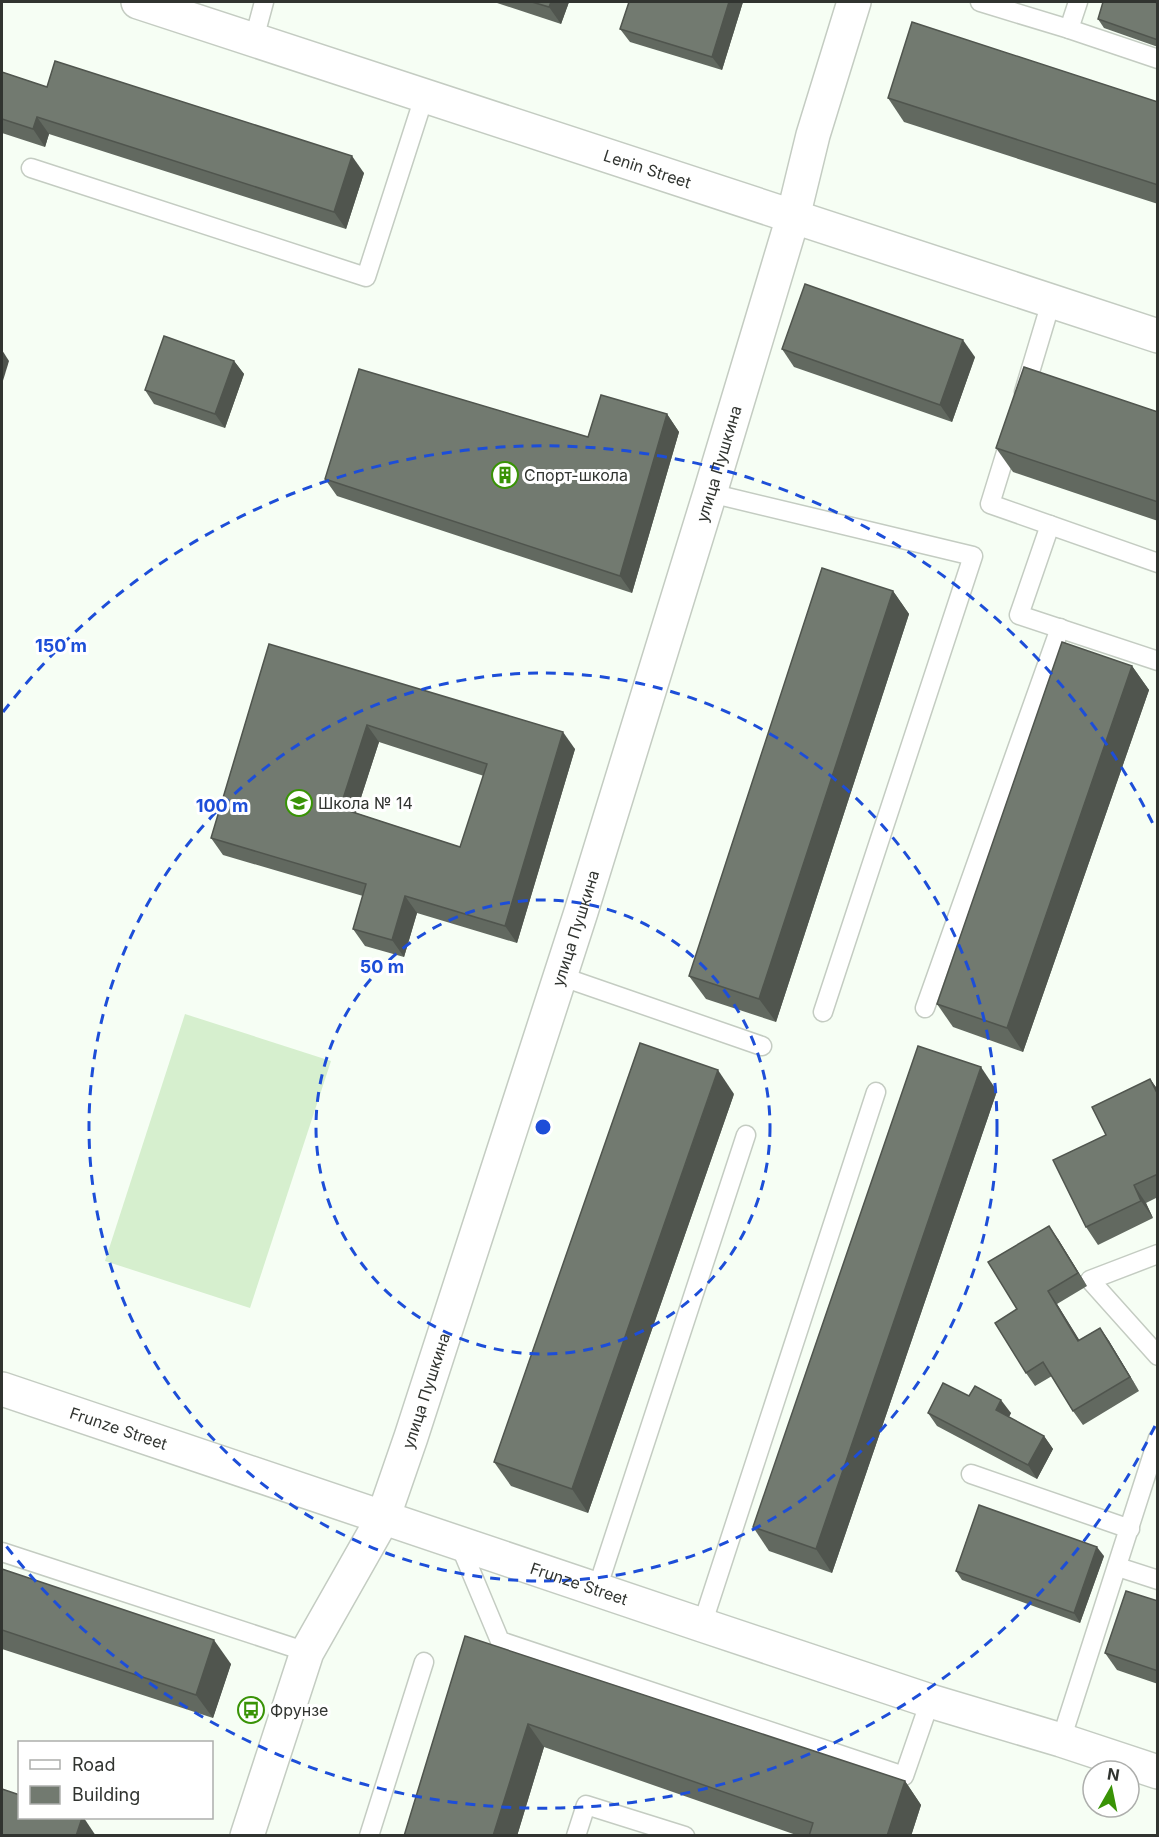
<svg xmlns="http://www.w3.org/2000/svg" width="1159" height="1837" font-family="Inter,sans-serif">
	<rect width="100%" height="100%" fill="#f6fef4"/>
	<path fill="#d6efce" d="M 185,1014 L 331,1061 L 250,1308 L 105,1261 Z"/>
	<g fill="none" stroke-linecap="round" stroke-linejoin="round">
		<defs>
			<g id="service">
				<path d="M 980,2 L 1069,29 L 1078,2"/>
				<path d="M 1069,29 L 1158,59"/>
				<path d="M 254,39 L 264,2"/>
				<path d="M 31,168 L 366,277 L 425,94"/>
				<path d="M 1024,392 L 1051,302"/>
				<path d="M 1011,436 L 990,504 L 1158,563"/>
				<path d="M 710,493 L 973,556 L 823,1012"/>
				<path d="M 1050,525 L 1019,615 L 1158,661"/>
				<path d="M 560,976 L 762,1046"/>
				<path d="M 925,1008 L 1060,628"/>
				<path d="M 1158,1254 L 1090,1280 L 1158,1356"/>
				<path d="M 971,1474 L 1130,1529"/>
				<path d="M 459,1543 L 500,1641 L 904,1776 L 930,1701"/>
				<path d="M 2,1552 L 307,1652"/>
				<path d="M 1118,1567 L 1158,1580"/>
				<path d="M 597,1589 L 746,1135"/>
				<path d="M 702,1625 L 876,1092"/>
				<path d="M 1061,1740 L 1158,1438"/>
				<path d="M 369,1836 L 424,1662"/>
				<path d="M 576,1836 L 586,1805 L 685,1836"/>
			</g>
			<g id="minor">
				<path id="s1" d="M 2,1389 L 702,1625 L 930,1701 L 1061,1740 L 1158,1772"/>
				<path id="s2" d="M 247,1836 L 307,1652 L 383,1518 L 411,1437 L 581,912 L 710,493 L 793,217 L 813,135 L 854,2"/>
			</g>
			<g id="secondary">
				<path id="s3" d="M 138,2 L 1158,336"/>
			</g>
		</defs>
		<use href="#service" stroke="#c4ccc2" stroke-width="21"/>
		<use href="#minor" stroke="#c4ccc2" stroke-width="36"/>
		<use href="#secondary" stroke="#c4ccc2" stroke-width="36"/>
		<use href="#service" stroke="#fff" stroke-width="18"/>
		<use href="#minor" stroke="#fff" stroke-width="33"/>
		<use href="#secondary" stroke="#fff" stroke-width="33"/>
	</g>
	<g fill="#626960" fill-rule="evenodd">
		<path d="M 494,2 L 569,2 L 561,24 Z"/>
		<path d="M 629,2 L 743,2 L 722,70 L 630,42 L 620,29 Z"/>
		<path d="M 1158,3 L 1158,47 L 1104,28 L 1098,19 Z"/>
		<path d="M 2,72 L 47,87 L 364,173 L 346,229 L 49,134 L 45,147 L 2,133 Z"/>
		<path d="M 888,98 L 1158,102 L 1158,204 L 904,122 Z"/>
		<path d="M 782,349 L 975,357 L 952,422 L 794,367 Z"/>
		<path d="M 234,361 L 244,374 L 225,428 L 154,404 L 145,390 Z"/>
		<path d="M 1158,412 L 1158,521 L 1013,472 L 996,448 Z"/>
		<path d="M 667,414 L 679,432 L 632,593 L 337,496 L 325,479 L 588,437 Z"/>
		<path d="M 893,591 L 909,614 L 776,1022 L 706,999 L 689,976 Z"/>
		<path d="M 269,644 L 575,749 L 517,943 L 417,913 L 404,957 L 365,946 L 353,929 L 363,896 L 223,855 L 211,838 ZM 379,742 L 484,776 L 460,847 L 356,813 Z"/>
		<path d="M 1132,666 L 1149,690 L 1023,1052 L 953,1027 L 937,1004 Z"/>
		<path d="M 1150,1079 L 1158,1090 L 1158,1197 L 1146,1203 L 1153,1218 L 1098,1245 L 1086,1227 L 1106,1135 Z"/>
		<path d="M 997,1091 L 832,1573 L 769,1551 L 753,1527 Z"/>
		<path d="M 734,1094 L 588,1513 L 511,1486 L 494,1462 Z"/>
		<path d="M 1058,1239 L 1087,1286 L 1057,1304 L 1079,1340 L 1100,1328 L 1109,1341 L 1139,1391 L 1083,1425 L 1073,1411 L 1052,1376 L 1035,1386 L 1026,1373 L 1017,1309 Z"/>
		<path d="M 969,1396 L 1011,1413 L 1009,1417 L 1044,1436 L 1053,1449 L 1037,1479 L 937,1426 L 928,1413 Z"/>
		<path d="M 1104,1556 L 1080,1623 L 962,1580 L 956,1571 Z"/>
		<path d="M 2,1569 L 231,1664 L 213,1718 L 2,1649 Z"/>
		<path d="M 1158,1601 L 1158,1684 L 1117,1670 L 1105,1653 Z"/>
		<path d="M 465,1636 L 905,1781 L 921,1805 L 911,1836 L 799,1836 L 544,1747 L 517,1836 L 404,1836 Z"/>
	</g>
	<g fill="#50554e">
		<path d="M 551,2 L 569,2 L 561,24 L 549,7 Z"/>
		<path d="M 729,2 L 743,2 L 722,70 L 712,57 Z"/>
		<path d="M 37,117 L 49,134 L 45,147 L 33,129 Z"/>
		<path d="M 352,156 L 364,173 L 346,229 L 334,212 Z"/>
		<path d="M 963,340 L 975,357 L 952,422 L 940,405 Z"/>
		<path d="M 2,350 L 9,361 L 2,384 Z"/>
		<path d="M 234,361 L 244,374 L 225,428 L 215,414 Z"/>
		<path d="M 667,414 L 679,432 L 632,593 L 620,576 Z"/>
		<path d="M 893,591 L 909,614 L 776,1022 L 759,999 Z"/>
		<path d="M 1132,666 L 1149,690 L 1023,1052 L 1007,1028 Z"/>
		<path d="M 367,725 L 379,742 L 352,825 L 340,808 Z"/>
		<path d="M 563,732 L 575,749 L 517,943 L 505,926 Z"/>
		<path d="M 405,896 L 417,913 L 404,957 L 392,940 Z"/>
		<path d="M 981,1067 L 997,1091 L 832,1573 L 816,1549 Z"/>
		<path d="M 718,1070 L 734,1094 L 588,1513 L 572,1489 Z"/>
		<path d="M 1150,1079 L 1158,1090 L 1158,1095 Z"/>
		<path d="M 1134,1185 L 1146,1203 L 1153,1218 L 1141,1201 Z"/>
		<path d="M 1049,1226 L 1058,1239 L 1087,1286 L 1078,1273 Z"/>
		<path d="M 1048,1291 L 1057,1304 L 1088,1354 L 1078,1341 Z"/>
		<path d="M 1100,1328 L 1109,1341 L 1139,1391 L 1130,1377 Z"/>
		<path d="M 1001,1400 L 1011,1413 L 1005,1424 L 996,1410 Z"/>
		<path d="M 1044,1436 L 1053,1449 L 1037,1479 L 1028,1465 Z"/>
		<path d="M 1097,1547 L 1104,1556 L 1080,1623 L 1074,1613 Z"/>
		<path d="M 214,1640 L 231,1664 L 213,1718 L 196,1695 Z"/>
		<path d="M 528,1724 L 544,1747 L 517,1836 L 493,1836 Z"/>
		<path d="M 905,1781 L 921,1805 L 911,1836 L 887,1836 Z"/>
		<path d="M 82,1818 L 84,1818 L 96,1836 L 76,1836 Z"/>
	</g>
	<g fill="#727a70" stroke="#50554e" stroke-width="1.5" fill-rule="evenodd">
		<path d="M 532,2 L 551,2 L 549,7 Z"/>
		<path d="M 629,2 L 729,2 L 712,57 L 620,29 Z"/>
		<path d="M 1103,2 L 1154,2 L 1158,3 L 1158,40 L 1098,19 Z"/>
		<path d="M 912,22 L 1158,102 L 1158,185 L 888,98 Z"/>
		<path d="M 55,61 L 352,156 L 334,212 L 37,117 L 33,129 L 2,119 L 2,72 L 47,87 Z"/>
		<path d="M 805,284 L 963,340 L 940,405 L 782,349 Z"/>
		<path d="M 164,336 L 234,361 L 215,414 L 145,390 Z"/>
		<path d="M 1024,367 L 1158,412 L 1158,502 L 996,448 Z"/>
		<path d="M 359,369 L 588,437 L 601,395 L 667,414 L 620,576 L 325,479 Z"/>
		<path d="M 822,568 L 893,591 L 759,999 L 689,976 Z"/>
		<path d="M 1062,642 L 1132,666 L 1007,1028 L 937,1004 Z"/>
		<path d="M 269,644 L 563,732 L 505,926 L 405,896 L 392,940 L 353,929 L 366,884 L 211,838 ZM 367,725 L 487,764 L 460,847 L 340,808 Z"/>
		<path d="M 640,1043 L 718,1070 L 572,1489 L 494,1462 Z"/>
		<path d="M 918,1046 L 981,1067 L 816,1549 L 753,1527 Z"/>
		<path d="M 1150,1079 L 1158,1095 L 1158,1174 L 1134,1185 L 1141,1201 L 1086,1227 L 1053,1160 L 1106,1135 L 1092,1107 Z"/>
		<path d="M 1049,1226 L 1078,1273 L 1048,1291 L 1078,1341 L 1100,1328 L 1130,1377 L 1073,1411 L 1043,1362 L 1026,1373 L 995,1323 L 1017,1309 L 988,1262 Z"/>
		<path d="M 943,1383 L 969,1396 L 975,1386 L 1001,1400 L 996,1410 L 1044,1436 L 1028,1465 L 928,1413 Z"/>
		<path d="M 979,1505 L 1097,1547 L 1074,1613 L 956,1571 Z"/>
		<path d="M 2,1569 L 214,1640 L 196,1695 L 2,1630 Z"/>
		<path d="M 1126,1591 L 1158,1601 L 1158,1671 L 1105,1653 Z"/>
		<path d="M 465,1636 L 905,1781 L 887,1836 L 809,1836 L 813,1823 L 528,1724 L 493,1836 L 404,1836 Z"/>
		<path d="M 2,1789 L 20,1795 L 20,1818 L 82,1818 L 76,1836 L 2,1836 Z"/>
	</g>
	<g fill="none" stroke="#1d4ed8" stroke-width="3" stroke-dasharray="10 8">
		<circle cx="543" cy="1127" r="227"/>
		<circle cx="543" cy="1127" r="454"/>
		<path d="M1155 1426A681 681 0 0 1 3 1542M3 712A681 681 0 0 1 1155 828"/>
	</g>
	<defs>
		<symbol id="building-ring" viewBox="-11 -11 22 22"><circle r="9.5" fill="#fff" stroke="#399306" stroke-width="1.5"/><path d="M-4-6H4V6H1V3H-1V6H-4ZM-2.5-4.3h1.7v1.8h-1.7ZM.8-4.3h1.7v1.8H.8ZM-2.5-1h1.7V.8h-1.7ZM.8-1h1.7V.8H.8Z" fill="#399306"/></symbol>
		<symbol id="school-ring" viewBox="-11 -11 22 22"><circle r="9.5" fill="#fff" stroke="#399306" stroke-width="1.5"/><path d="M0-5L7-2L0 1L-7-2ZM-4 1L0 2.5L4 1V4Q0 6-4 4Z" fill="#399306"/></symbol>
		<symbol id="bus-ring" viewBox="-11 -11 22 22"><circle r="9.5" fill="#fff" stroke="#399306" stroke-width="1.5"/><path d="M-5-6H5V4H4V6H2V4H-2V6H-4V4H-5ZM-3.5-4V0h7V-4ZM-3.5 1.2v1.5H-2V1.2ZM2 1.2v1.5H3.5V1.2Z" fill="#399306"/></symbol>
	</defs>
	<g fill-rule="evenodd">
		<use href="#building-ring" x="490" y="460" width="30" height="30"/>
		<use href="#school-ring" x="284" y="788" width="30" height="30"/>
		<use href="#bus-ring" x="236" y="1695" width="30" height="30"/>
	</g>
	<g text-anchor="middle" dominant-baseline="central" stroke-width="6" stroke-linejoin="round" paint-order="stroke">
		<g font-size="16" fill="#313430" stroke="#fff">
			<text stroke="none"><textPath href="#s3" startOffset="536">Lenin Street</textPath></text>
			<text stroke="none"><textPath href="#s2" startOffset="1454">улица Пушкина</textPath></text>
			<text stroke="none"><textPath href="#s2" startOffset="968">улица Пушкина</textPath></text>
			<text stroke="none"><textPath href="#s2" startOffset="482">улица Пушкина</textPath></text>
			<text stroke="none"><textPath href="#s1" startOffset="123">Frunze Street</textPath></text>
			<text stroke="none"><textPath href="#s1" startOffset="609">Frunze Street</textPath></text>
		</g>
		<g font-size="16" fill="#313430" stroke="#fff" text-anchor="start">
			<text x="524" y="475">Спорт-школа</text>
			<text x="318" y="803">Школа № 14</text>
			<text x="270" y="1710">Фрунзе</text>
		</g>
	</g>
	<circle cx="543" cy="1127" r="9" fill="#1d4ed8" stroke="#fff" stroke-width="3"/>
	<g font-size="18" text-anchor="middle" font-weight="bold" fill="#1d4ed8" stroke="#fff" stroke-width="6" stroke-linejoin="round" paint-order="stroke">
		<text x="61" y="652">150 m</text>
		<text x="222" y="812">100 m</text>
		<text x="382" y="973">50 m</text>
	</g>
	<rect width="1159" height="1837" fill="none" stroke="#313430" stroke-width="6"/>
	<rect x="18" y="1741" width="195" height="78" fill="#ffffff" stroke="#adaeac" stroke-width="1.5"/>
	<rect x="30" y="1760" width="30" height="9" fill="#ffffff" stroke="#adaeac" stroke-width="1.5"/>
	<text x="72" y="1771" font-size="18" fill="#313430">Road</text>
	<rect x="30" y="1786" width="30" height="18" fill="#727a70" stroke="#adaeac" stroke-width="1.5"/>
	<text x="72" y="1801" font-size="18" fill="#313430">Building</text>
	<g transform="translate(1111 1789) rotate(9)"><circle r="28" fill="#ffffff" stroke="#adaeac" stroke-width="1.5"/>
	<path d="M0-4.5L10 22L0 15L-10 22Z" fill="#399306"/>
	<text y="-9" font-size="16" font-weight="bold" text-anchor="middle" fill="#313430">N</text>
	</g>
</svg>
